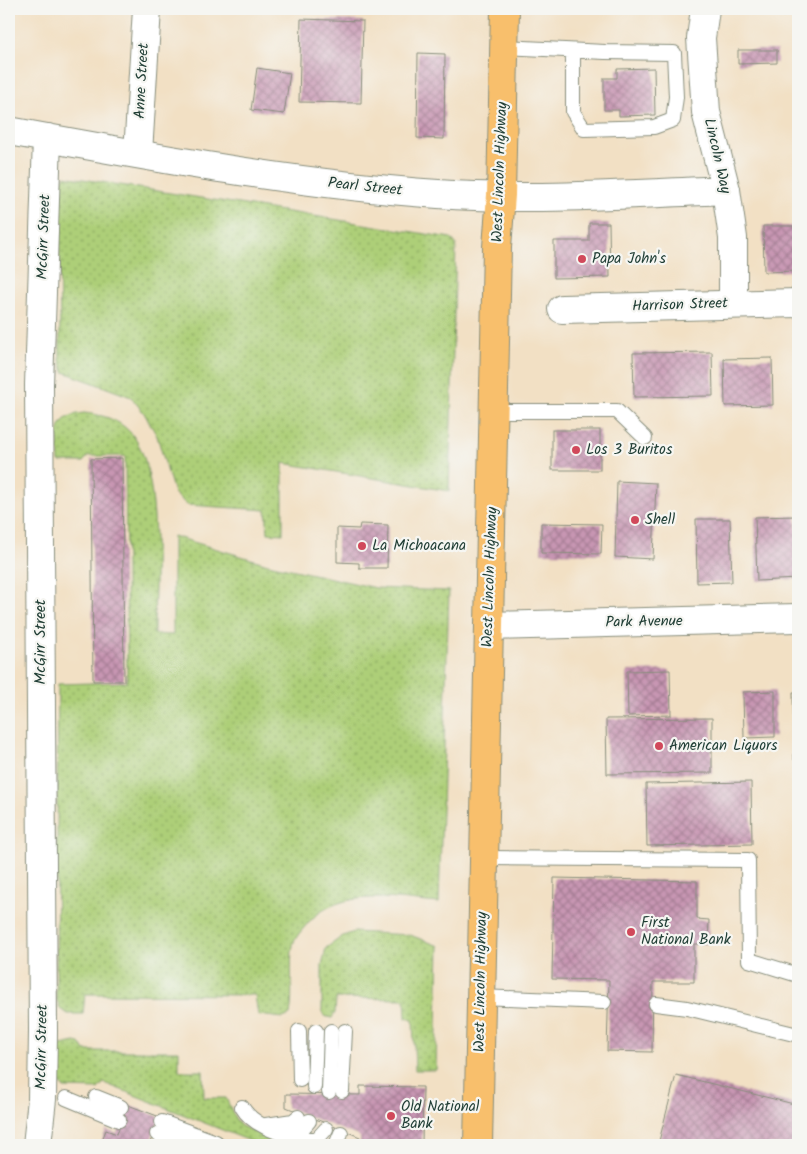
<svg xmlns="http://www.w3.org/2000/svg" width="807" height="1154" font-family="Kalam,sans-serif">
	<defs>
		<pattern id="grass-dots" width="8" height="8" patternUnits="userSpaceOnUse" patternTransform="scale(1.25)"><rect width="8" height="8" fill="#adcf78"/><path d="M2 2h.1M6 6h.1" fill="none" stroke="#8ca963" stroke-width="1.8" stroke-linecap="round"/></pattern>
		<pattern id="building-cross-hatch" width="8" height="8" patternUnits="userSpaceOnUse" patternTransform="scale(1.25)"><rect width="8" height="8" fill="#c896b3"/><path d="M0 0l8 8M0 8l8-8" fill="none" stroke="#a27c92"/></pattern>
	</defs>
	<rect width="100%" height="100%" fill="#f6f6f2"/>
	<filter id="ink" filterUnits="userSpaceOnUse"><feTurbulence type="fractalNoise" baseFrequency=".02" numOctaves="2"/><feDisplacementMap in="SourceGraphic" scale="10" xChannelSelector="R" yChannelSelector="G"/><feConvolveMatrix kernelMatrix="1 2 1 2 8 2 1 2 1" color-interpolation-filters="sRGB"/></filter>
	<filter id="wash" filterUnits="userSpaceOnUse"><feTurbulence type="fractalNoise" baseFrequency=".0096" numOctaves="4" result="noise"/><feDisplacementMap in="SourceGraphic" scale="20" xChannelSelector="R" yChannelSelector="G"/><feGaussianBlur stdDeviation="1.12" result="paint"/><feColorMatrix in="noise" values="0 0 0 0 0 0 0 0 0 0 0 0 0 0 0 0 0 1.4 0 .05"/><feComposite in="paint" operator="in"/></filter>
	<g filter="url(#wash)">
		<rect width="100%" height="100%" fill="#f2e0c4"/>
		<g fill="url(#grass-dots)" stroke="#668656">
			<path d="M 64,176 L 451,238 L 456,244 L 449,491 L 283,463 L 283,534 L 268,533 L 266,510 L 187,505 L 174,493 L 157,436 L 144,413 L 131,397 L 64,372 L 60,360 L 59,191 Z"/>
			<path d="M 84,413 C 102,415 116,418 129,431 C 164,466 154,585 154,634 L 173,635 L 173,536 L 268,564 L 376,588 L 449,591 L 439,903 C 395,900 341,886 308,923 C 303,929 295,937 293,945 C 289,963 294,994 290,1015 L 283,1018 L 258,1015 L 255,995 L 85,994 L 83,1014 L 68,1014 L 60,1009 L 56,997 L 58,684 L 127,682 L 125,456 L 88,456 L 83,462 L 59,462 C 58,436 52,416 84,413 Z"/>
			<path d="M 354,932 L 410,935 L 439,946 L 436,1070 L 415,1070 L 413,1020 L 406,1018 L 405,999 L 336,998 L 335,1013 L 332,1018 L 324,1016 L 322,1009 L 322,965 L 326,948 L 343,936 Z"/>
			<path d="M 75,1042 L 80,1043 L 85,1051 L 179,1051 L 179,1071 L 203,1071 L 204,1098 L 226,1098 L 236,1120 L 241,1126 L 287,1145 L 257,1145 L 255,1143 L 104,1083 L 98,1089 L 64,1088 L 54,1076 L 54,1054 L 61,1045 Z"/>
		</g>
		<g id="blocks">
			<g fill="url(#building-cross-hatch)">
				<path d="M 301,19 L 363,21 L 361,103 L 299,102 Z"/>
				<path d="M 738,50 L 777,50 L 777,63 L 738,64 Z"/>
				<path d="M 418,53 L 445,54 L 444,139 L 417,138 Z"/>
				<path d="M 257,68 L 290,73 L 284,114 L 251,110 Z"/>
				<path d="M 654,68 L 655,115 L 619,116 L 619,110 L 604,110 L 604,78 L 617,78 L 617,69 Z"/>
				<path d="M 589,223 L 609,223 L 610,277 L 554,278 L 554,241 L 589,241 Z"/>
				<path d="M 763,226 L 798,226 L 798,271 L 764,272 Z"/>
				<path d="M 712,352 L 713,396 L 634,397 L 633,353 Z"/>
				<path d="M 772,358 L 773,405 L 725,406 L 724,359 Z"/>
				<rect x="552" y="430" width="48" height="40"/>
				<path d="M 122,458 L 124,681 L 93,681 L 91,459 Z"/>
				<path d="M 617,481 L 656,483 L 653,559 L 615,557 Z"/>
				<path d="M 796,516 L 798,579 L 757,581 L 755,517 Z"/>
				<path d="M 696,519 L 730,519 L 732,582 L 697,583 Z"/>
				<path d="M 541,523 L 602,524 L 601,554 L 541,553 Z"/>
				<path d="M 360,524 L 388,525 L 387,568 L 359,568 L 359,563 L 337,562 L 337,528 L 359,529 Z"/>
				<path d="M 670,670 L 671,715 L 628,716 L 627,671 Z"/>
				<path d="M 775,691 L 775,737 L 744,738 L 743,692 Z"/>
				<path d="M 793,692 L 798,692 L 798,760 L 794,760 Z"/>
				<path d="M 712,718 L 712,773 L 607,774 L 606,719 Z"/>
				<path d="M 751,782 L 752,844 L 647,846 L 646,784 Z"/>
				<path d="M 554,878 L 697,881 L 697,919 L 709,920 L 708,944 L 694,944 L 694,982 L 653,982 L 652,1052 L 607,1051 L 609,980 L 552,979 Z"/>
				<path d="M 676,1075 L 798,1105 L 798,1145 L 658,1145 Z"/>
				<path d="M 360,1086 L 423,1087 L 422,1145 L 360,1145 L 360,1137 L 286,1107 L 286,1094 L 360,1095 Z"/>
				<path d="M 128,1105 L 160,1117 L 149,1145 L 100,1145 L 106,1130 L 117,1134 Z"/>
			</g>
		</g>
	</g>
	<g filter="url(#ink)">
		<use href="#blocks" fill-opacity="0" stroke="#888e7c" stroke-width="1"/>
		<g fill="none" stroke-linecap="round" stroke-linejoin="round">
			<defs>
				<g id="lane">
					<path d="M 504,47 L 605,52 L 674,53 L 676,97 L 673,120 L 654,127 L 584,129 L 573,112 L 573,51"/>
					<path d="M 495,411 L 617,411 L 645,438"/>
					<path d="M 485,858 L 748,860 L 749,960 L 798,975"/>
					<path d="M 481,997 L 604,1002"/>
					<path d="M 656,1004 L 687,1008 L 798,1035"/>
					<path d="M 299,1031 L 300,1080"/>
					<path d="M 314,1087 L 316,1031"/>
					<path d="M 342,1091 L 345,1031"/>
					<path d="M 329,1092 L 331,1031"/>
					<path d="M 96,1097 L 121,1107"/>
					<path d="M 66,1098 L 119,1120"/>
					<path d="M 242,1107 C 255,1130 292,1136 316,1145"/>
					<path d="M 162,1122 L 216,1142"/>
					<path d="M 266,1125 L 293,1121 L 298,1117"/>
					<path d="M 283,1132 L 303,1128 L 309,1121"/>
					<path d="M 157,1134 L 187,1145"/>
					<path d="M 304,1139 L 317,1139 L 326,1129"/>
					<path d="M 336,1145 L 341,1133"/>
				</g>
				<g id="street">
					<path d="M 705,9 L 701,38 L 706,112 L 726,190 L 733,238 L 733,303"/>
					<path d="M 9,131 C 150,157 295,184 438,194 C 534,201 630,194 726,190"/>
					<path d="M 138,153 L 147,9"/>
					<path d="M 562,309 L 798,303"/>
					<path d="M 489,626 L 798,618"/>
					<path d="M 37,1145 L 42,1099 L 43,1031 L 39,385 L 47,138"/>
				</g>
				<path id="primary" d="M 478,1145 L 497,247 L 501,195 L 505,9"/>
			</defs>
			<use href="#lane" stroke="#888e7c" stroke-width="16"/>
			<use href="#street" stroke="#888e7c" stroke-width="30"/>
			<use href="#primary" stroke="#888e7c" stroke-width="30"/>
			<use href="#lane" stroke="#fff" stroke-width="14"/>
			<use href="#street" stroke="#fff" stroke-width="28"/>
			<use href="#primary" stroke="#f8bf6c" stroke-width="28"/>
		</g>
	</g>
	<g fill="#d1495b" stroke="#f6f6f2" stroke-width="2">
		<circle cx="582" cy="259" r="5"/>
		<circle cx="576" cy="450" r="5"/>
		<circle cx="635" cy="520" r="5"/>
		<circle cx="362" cy="546" r="5"/>
		<circle cx="659" cy="746" r="5"/>
		<circle cx="631" cy="932" r="5"/>
		<circle cx="391" cy="1116" r="5"/>
	</g>
	<g text-anchor="middle" dominant-baseline="central" stroke-width="4.5" stroke-linejoin="round" paint-order="stroke">
		<g font-size="15" fill="#1f3d34" stroke="#f6f6f2">
			<text transform="translate(142 81) rotate(-87)">Anne Street</text>
			<text transform="translate(717 156) rotate(77)">Lincoln Way</text>
			<text transform="translate(500 172) rotate(-88)">West Lincoln Highway</text>
			<text transform="translate(365 187) rotate(6)">Pearl Street</text>
			<text transform="translate(44 237) rotate(-88)">McGirr Street</text>
			<text transform="translate(680 305) rotate(-2)">Harrison Street</text>
			<text transform="translate(490 577) rotate(-88)">West Lincoln Highway</text>
			<text transform="translate(644 622) rotate(-1)">Park Avenue</text>
			<text transform="translate(41 642) rotate(-90)">McGirr Street</text>
			<text transform="translate(481 982) rotate(-89)">West Lincoln Highway</text>
			<text transform="translate(42 1047) rotate(-89)">McGirr Street</text>
		</g>
		<g font-size="15" fill="#1f3d34" stroke="#f6f6f2" text-anchor="start">
			<text x="592" y="259">Papa John's</text>
			<text x="586" y="450">Los 3 Buritos</text>
			<text x="645" y="520">Shell</text>
			<text x="372" y="546">La Michoacana</text>
			<text x="669" y="746">American Liquors</text>
			<text x="641" y="923">First<tspan x="641" dy="17">National Bank</tspan></text>
			<text x="401" y="1107">Old National<tspan x="401" dy="17">Bank</tspan></text>
		</g>
	</g>
	<rect width="807" height="1154" fill="none" stroke="#f6f6f2" stroke-width="30"/>
</svg>
